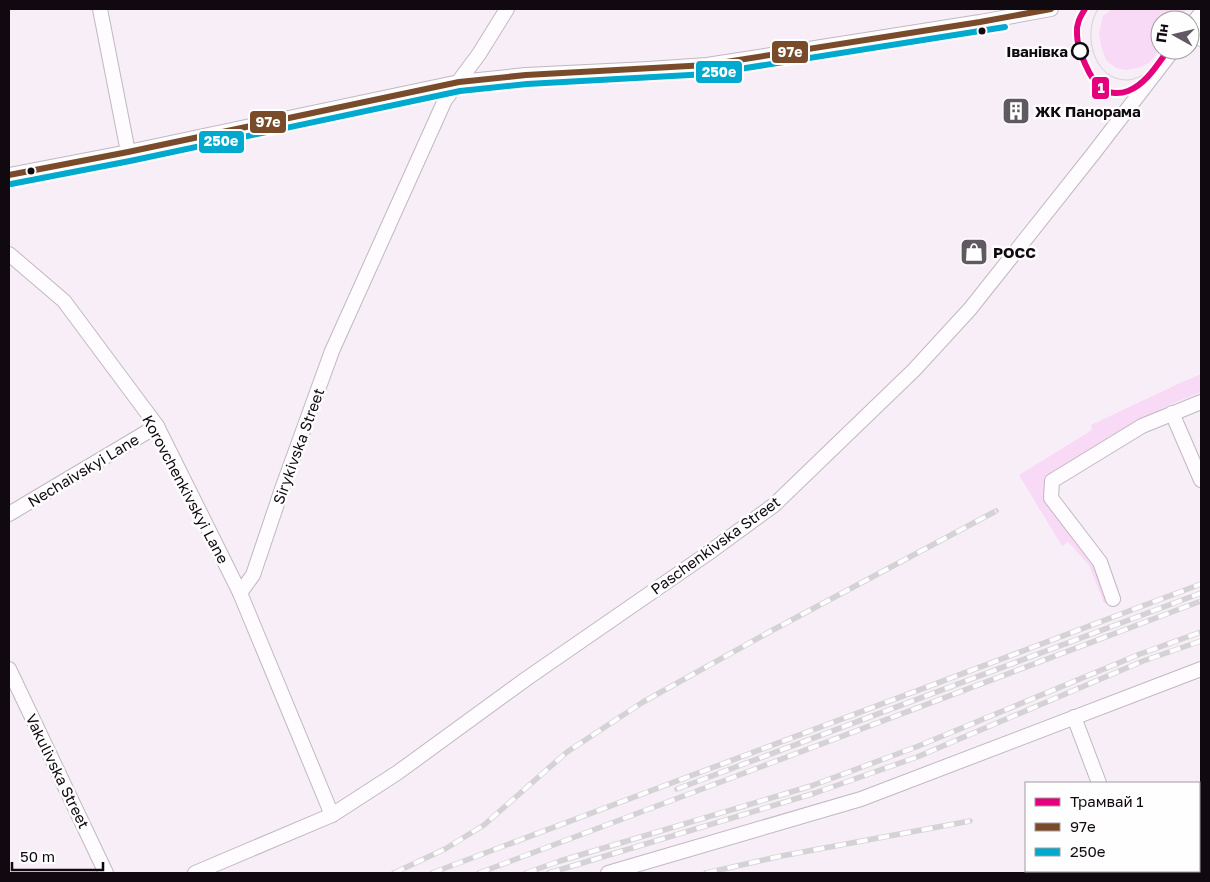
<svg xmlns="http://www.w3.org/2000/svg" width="1210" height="882" font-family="'Golos Text',sans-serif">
	<rect width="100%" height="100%" fill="#f8eef8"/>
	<g fill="#f8daf6">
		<path d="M 1112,9 L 1184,9 L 1185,10 L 1182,20 L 1160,20 L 1160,49 L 1149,63 L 1138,68 L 1126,70 L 1116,68 L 1106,60 L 1101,46 L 1099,33 L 1103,16 Z"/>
		<path d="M 1201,374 L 1201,392 L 1169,405 L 1049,480 L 1098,564 L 1110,601 L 1104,603 L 1089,565 L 1068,542 L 1062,546 L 1019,475 L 1092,430 L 1091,425 L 1180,383 Z"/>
	</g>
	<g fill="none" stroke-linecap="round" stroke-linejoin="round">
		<defs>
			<g id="minor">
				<path d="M 100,9 L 128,152"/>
				<path d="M 1193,23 L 1201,39"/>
				<path d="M 1190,27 L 1201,13"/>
				<path d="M 9,175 L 128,152 L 459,82 L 526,75 L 648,69 L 707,65 L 980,22 L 1051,9"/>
				<path d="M 9,254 L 64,301 L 157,426 L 240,593"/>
				<path d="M 1172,413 L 1201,480"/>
				<path d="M 9,514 L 157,426"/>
				<path d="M 1113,599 L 1100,562 L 1051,498 L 1052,481 L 1142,426 L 1201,402"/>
				<path d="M 9,669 L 106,873"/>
				<path d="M 1074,717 L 1099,783"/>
				<path d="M 332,815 L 240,593 L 253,575 L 282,489 L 332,351 L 445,100 L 479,54 L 507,9"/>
				<path d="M 1135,871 L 1136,873"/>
				<path d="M 195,873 L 332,815 L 397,773 L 526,679 L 707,554 L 774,505 L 914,370 L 970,309 L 1093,154 L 1173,50"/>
				<path d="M 608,873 L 861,799 L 1201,669"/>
			</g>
		</defs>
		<use href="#minor" stroke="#c0b8c0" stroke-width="16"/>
		<use href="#minor" stroke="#fefcfe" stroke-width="14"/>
		<path stroke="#d4d2d4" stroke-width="1" d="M 1098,9 C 1082,33 1093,81 1128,80 C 1137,79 1145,74 1153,69"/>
		<defs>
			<g id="rail">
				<path d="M 677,789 L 1201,593"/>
				<path d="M 394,873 L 445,849 L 484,825 L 567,752 L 643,702 L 771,631 L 996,511"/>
				<path d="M 432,873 L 1201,584"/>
				<path d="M 479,873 L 1201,601"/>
				<path d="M 526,873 L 560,861 L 811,786 L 916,747 L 1140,654 L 1201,632"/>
				<path d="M 549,873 L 815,793 L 917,757 L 1143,661 L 1201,641"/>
				<path d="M 706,873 L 781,856 L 970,821"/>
			</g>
		</defs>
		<use href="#rail" stroke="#d4d2d4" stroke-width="5.5"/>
		<use href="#rail" stroke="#fefefe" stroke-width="4" stroke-dasharray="11" stroke-linecap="butt"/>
		<defs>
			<path id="bus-1" d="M 9,175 L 128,152 L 459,82 L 526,75 L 707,65 L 980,22 L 1051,9"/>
			<path id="bus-2" d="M 11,184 L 130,161 L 460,91 L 527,84 L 708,74 L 1005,27"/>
		</defs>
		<use href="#bus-1" stroke="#fefefe" stroke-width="10"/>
		<use href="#bus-2" stroke="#fefefe" stroke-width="10"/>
		<use href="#bus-1" stroke="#7a4b2a" stroke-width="6"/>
		<use href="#bus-2" stroke="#00a9ce" stroke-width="6"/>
		<defs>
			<path id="tram-1" d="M 1085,9 C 1080,17 1076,24 1077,34 C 1077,49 1090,80 1102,89 C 1109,94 1120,94 1128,91 C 1146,84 1157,65 1168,50"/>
		</defs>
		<use href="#tram-1" stroke="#fefefe" stroke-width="10"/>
		<use href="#tram-1" stroke="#e5007d" stroke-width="6"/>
	</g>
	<defs>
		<symbol id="building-square" viewBox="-11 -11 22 22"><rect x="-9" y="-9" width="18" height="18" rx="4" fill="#615961" stroke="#fefefe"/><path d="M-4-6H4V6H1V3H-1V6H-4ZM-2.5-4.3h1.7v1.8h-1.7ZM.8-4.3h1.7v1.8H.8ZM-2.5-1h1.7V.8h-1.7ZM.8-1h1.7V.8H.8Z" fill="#fff"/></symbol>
		<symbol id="shop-square" viewBox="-11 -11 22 22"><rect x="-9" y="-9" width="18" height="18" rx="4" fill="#615961" stroke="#fefefe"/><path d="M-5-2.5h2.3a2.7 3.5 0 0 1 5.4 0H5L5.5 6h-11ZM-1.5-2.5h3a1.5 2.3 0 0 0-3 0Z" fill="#fff"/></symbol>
	</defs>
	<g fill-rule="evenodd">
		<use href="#building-square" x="1000" y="95" width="32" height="32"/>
		<use href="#shop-square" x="958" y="236" width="32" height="32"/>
	</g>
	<g fill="#100910" stroke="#fefefe" stroke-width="2">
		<circle cx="982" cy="31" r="4.5"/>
		<circle cx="31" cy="171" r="4.5"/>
	</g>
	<circle fill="#fefefe" stroke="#100910" stroke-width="2.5" cx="1080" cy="51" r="8"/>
	<g text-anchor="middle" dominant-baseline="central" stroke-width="5" stroke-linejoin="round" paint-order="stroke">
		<g font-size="15" font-weight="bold" fill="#100910" stroke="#fefefe" text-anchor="end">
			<text x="1068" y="51">Іванівка</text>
		</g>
		<g font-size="15" font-weight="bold" fill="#100910" stroke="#fefefe" text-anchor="start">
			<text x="1035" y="111">ЖК Панорама</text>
			<text x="993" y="252">РОСС</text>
		</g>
		<g font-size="15" fill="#100910" stroke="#fefefe">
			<text transform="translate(298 446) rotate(-70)">Sirykivska Street</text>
			<text transform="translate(83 470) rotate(-31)">Nechaivskyi Lane</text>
			<text transform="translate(186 489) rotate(62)">Korovchenkivskyi Lane</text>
			<text transform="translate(715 545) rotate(-36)">Paschenkivska Street</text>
			<text transform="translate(58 771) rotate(64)">Vakulivska Street</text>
		</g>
	</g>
	<g stroke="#fefefe" stroke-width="2">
		<rect x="771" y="40" width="38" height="24" rx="5" fill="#7a4b2a"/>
		<rect x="695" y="60" width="48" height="24" rx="5" fill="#00a9ce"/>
		<rect x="1091" y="76" width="19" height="24" rx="5" fill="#e5007d"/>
		<rect x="249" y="110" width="38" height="24" rx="5" fill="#7a4b2a"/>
		<rect x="198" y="130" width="47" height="24" rx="5" fill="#00a9ce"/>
	</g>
	<g font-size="14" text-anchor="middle" font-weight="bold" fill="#fff">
		<text x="790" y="57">97е</text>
		<text x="719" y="77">250е</text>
		<text x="1101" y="93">1</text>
		<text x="268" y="127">97е</text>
		<text x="221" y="146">250е</text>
	</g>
	<rect width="1210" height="882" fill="none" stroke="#100910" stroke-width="20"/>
	<rect x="1025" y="782" width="175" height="90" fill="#fefefe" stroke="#9f9c9f"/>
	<rect x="1035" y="798" width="25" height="8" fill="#e5007d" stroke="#9f9c9f"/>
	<text x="1070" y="807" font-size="15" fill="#100910">Трамвай 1</text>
	<rect x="1035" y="823" width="25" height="8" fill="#7a4b2a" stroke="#9f9c9f"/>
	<text x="1070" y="832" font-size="15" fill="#100910">97е</text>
	<rect x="1035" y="848" width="25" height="8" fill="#00a9ce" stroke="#9f9c9f"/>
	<text x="1070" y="857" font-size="15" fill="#100910">250е</text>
	<g transform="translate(1175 35) rotate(278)"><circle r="24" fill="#fefefe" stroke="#9f9c9f"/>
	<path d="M0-4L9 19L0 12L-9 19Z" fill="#615961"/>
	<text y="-8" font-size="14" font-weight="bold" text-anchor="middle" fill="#100910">Пн</text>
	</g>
	<path d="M12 862v8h91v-8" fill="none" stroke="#100910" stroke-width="2.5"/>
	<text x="20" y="862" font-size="15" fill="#100910" stroke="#fefefe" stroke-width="4" paint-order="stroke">50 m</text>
</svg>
